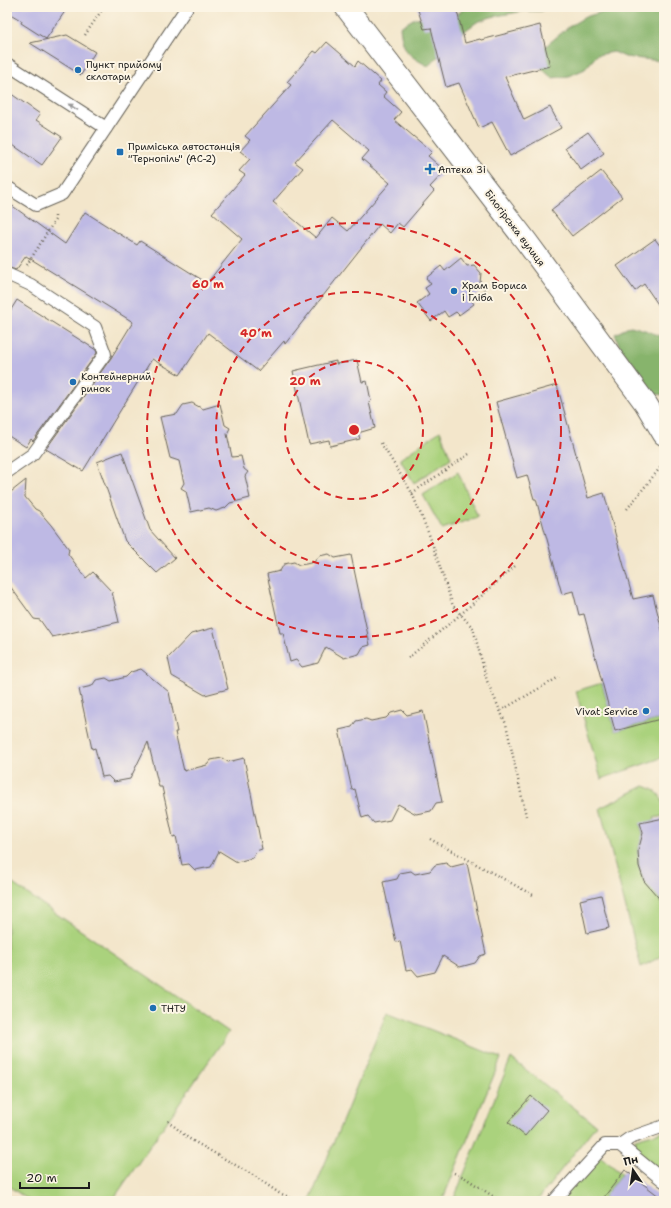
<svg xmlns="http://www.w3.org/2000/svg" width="671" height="1208" font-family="'Shantell Sans',sans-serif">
	<rect width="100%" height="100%" fill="#fcf5e5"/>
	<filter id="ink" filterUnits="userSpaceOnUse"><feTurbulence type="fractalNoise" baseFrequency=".025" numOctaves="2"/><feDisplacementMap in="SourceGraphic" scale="8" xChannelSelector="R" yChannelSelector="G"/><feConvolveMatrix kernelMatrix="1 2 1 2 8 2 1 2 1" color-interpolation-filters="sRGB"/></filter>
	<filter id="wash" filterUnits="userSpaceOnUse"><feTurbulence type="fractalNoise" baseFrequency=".012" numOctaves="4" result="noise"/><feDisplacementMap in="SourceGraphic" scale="16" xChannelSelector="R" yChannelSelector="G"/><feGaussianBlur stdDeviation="0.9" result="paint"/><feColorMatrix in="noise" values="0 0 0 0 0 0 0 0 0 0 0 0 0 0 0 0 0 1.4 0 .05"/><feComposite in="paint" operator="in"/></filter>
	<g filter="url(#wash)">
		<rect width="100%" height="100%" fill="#f3e6cb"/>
		<g fill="#aad27d" stroke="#63774c">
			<path d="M 440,431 L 451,458 L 414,483 L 400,459 Z"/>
			<path d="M 458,472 L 478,517 L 442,529 L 423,495 Z"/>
			<path d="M 602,683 L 615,731 L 664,718 L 664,757 L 601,779 L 576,691 Z"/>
			<path d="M 644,786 C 661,792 664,798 664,816 L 654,818 L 655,820 L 640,824 L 643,834 L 638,851 L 639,866 L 644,881 L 659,896 L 661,904 L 664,904 L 664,955 L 641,967 L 600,808 Z"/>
			<path d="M 7,880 L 229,1032 L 112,1201 L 30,1201 L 7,1185 Z"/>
			<path d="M 387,1012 L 501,1058 L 442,1201 L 312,1201 L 310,1200 Z"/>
			<path d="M 511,1058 L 596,1125 L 537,1201 L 453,1201 Z"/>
			<path d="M 664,1131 L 664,1174 L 639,1154 L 636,1148 L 635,1139 Z"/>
			<path d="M 596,1153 L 622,1174 L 601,1201 L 558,1201 Z"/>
		</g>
		<g fill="#87b46c" stroke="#526844">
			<path d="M 466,7 L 546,7 L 542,11 L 524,11 L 491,17 L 477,22 L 448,43 L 438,57 L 428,66 C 407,55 403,51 400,27 L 415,18 L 433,17 L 451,19 Z"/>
			<path d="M 619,7 L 664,7 L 664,59 L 661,61 L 625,57 L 614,52 L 597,55 L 585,69 L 569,76 L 552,78 L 539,66 L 542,49 L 570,26 L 585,17 Z"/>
			<path d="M 631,326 L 648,331 L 664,338 L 664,395 L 654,394 L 633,363 L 621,350 L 615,334 Z"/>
		</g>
		<g id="blocks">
			<g fill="#beb9e4" fill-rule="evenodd">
				<path d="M 7,7 L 68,7 L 46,39 L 21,23 L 22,21 L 7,12 Z"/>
				<path d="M 417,7 L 456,7 L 465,43 L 480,39 L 481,40 L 540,25 L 550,66 L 505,77 L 524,120 L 550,107 L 561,128 L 510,156 L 492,122 L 479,128 L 459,83 L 446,87 L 431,28 L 424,29 Z"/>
				<path d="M 67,35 L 95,52 L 81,75 L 30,43 Z"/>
				<path d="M 327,42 L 355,66 L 358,61 L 381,81 L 378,85 L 386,92 L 383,96 L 401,112 L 394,120 L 432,152 L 428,156 L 445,171 L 430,187 L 434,191 L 403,227 L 398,223 L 390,233 L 380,224 L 285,344 L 284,341 L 258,371 L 208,333 L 180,375 L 152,359 L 83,471 L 46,449 L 111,358 L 133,322 L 26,256 L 16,270 L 7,267 L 7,202 L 65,244 L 85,212 L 137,245 L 140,241 L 207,283 L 242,239 L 212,213 L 245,175 L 239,171 L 250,159 L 240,151 L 250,140 L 245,136 L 291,85 L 287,82 L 314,51 L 317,53 ZM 333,120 L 369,151 L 362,159 L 390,183 L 348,231 L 332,218 L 316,238 L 273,202 L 303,168 L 295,162 Z"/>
				<path d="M 7,91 L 40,114 L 36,120 L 62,137 L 42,165 L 7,141 Z"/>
				<path d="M 588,132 L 604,153 L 581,170 L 565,148 Z"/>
				<path d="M 601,171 L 622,197 L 572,236 L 551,210 Z"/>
				<path d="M 655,239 L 664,251 L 664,313 L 644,284 L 635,291 L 617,266 Z"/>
				<path d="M 461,258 L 467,266 L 474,265 L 481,273 L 480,283 L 485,289 L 471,300 L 474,304 L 459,315 L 456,312 L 448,317 L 444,311 L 431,321 L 417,303 L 429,294 L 425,288 L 431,284 L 426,278 L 441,266 L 445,271 Z"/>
				<path d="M 17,300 L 96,350 L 97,353 L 33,441 L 31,439 L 26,447 L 7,435 L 7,316 Z"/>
				<path d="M 357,360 L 362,382 L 367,381 L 371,401 L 369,402 L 375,428 L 358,433 L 360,439 L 330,446 L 329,440 L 309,444 L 293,371 L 336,361 L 336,364 Z"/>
				<path d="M 557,385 L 588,498 L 604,493 L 633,599 L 653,595 L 664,638 L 664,718 L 615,731 L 584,614 L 579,615 L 573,591 L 562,594 L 536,499 L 534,499 L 527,475 L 517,478 L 496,402 Z"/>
				<path d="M 192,403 L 203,409 L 220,404 L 225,425 L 230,428 L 227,434 L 232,457 L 241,456 L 244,469 L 248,472 L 245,476 L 250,498 L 230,503 L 225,508 L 216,511 L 209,508 L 191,512 L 186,491 L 181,488 L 184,483 L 179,461 L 170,458 L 160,417 L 177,414 L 183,405 Z"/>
				<path d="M 122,452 L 150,530 L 175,558 L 157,573 L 125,541 L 97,462 Z"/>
				<path d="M 26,480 L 25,497 L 35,509 L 39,511 L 51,525 L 69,549 L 68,554 L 86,578 L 93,572 L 112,592 L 119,622 L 52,637 L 40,620 L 34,619 L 7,582 L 7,495 Z"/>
				<path d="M 329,554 L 335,558 L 351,555 L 370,645 L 363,647 L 359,654 L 344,658 L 326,647 L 318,663 L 302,667 L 296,660 L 290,662 L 283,633 L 280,633 L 267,574 L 280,571 L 284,564 L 294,562 L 299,565 L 306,564 L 314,562 L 319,556 Z"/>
				<path d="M 213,628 L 228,689 L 205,695 L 172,676 L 168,658 L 191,634 Z"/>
				<path d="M 141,669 L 169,692 L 177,732 L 175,732 L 184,771 L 207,765 L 211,760 L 222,758 L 228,762 L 244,758 L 262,849 L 256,851 L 252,858 L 237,862 L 219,851 L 211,867 L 195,870 L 189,864 L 182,865 L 176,836 L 173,837 L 162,787 L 159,787 L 148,742 L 130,779 L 114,782 L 108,776 L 102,777 L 95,748 L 92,749 L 79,689 L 92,686 L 96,680 L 106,678 L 111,681 L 126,677 L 131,672 Z"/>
				<path d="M 402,710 L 407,715 L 423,711 L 442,802 L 436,803 L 431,811 L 416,814 L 398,804 L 390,820 L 374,823 L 368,816 L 362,818 L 355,789 L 352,790 L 339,730 L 352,727 L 356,721 L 366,719 L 371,721 L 386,718 L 391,713 Z"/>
				<path d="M 664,818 L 664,904 L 644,881 L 639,866 L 638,851 L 643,833 L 640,823 Z"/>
				<path d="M 446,863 L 451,867 L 467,863 L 486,954 L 480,956 L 475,963 L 460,967 L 443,956 L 435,972 L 418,976 L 412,969 L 406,970 L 400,941 L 396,942 L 383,882 L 397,879 L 400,873 L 411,871 L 415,874 L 430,871 L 435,865 Z"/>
				<path d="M 601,895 L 609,928 L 587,933 L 580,900 Z"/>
				<path d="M 531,1096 L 547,1110 L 525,1136 L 508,1122 Z"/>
				<path d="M 625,1170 L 664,1200 L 664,1201 L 601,1201 Z"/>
			</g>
		</g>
	</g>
	<g filter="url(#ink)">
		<use href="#blocks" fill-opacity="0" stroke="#676359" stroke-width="1"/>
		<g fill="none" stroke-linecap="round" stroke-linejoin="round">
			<defs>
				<g id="service">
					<path d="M 7,64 L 106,128"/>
					<path d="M 7,187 L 36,205 L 62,194 L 187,7"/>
					<path d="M 7,274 L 31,285 L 95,327 L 105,354 L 33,454 L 7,472"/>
					<path d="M 620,1145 L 630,1138 L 664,1126"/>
					<path d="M 554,1201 L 605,1145 L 620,1145 L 664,1181"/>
				</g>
				<path id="minor" d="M 346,7 L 526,241 L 646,404 L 664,434"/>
			</defs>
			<use href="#service" stroke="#676359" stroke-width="14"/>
			<use href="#minor" stroke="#676359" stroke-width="24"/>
			<g stroke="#676359" stroke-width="2.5" stroke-dasharray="1 3" stroke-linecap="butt">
				<path d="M 85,35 L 104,7"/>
				<path d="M 27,265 L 55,220 L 55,216"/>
				<path d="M 381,443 L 412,493 L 430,537 L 453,606 L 473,628 L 487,681 L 506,724 L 526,816"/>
				<path d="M 412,493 L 469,454"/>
				<path d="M 627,509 L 664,463"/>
				<path d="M 408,658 L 461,614 L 515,566"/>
				<path d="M 500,711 L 559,677"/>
				<path d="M 430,839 L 533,895"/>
				<path d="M 168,1121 L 188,1138 L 253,1175 L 279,1193 L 299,1201"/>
				<path d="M 454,1173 L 464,1177 L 500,1201"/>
			</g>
			<use href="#service" stroke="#fff" stroke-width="12"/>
			<use href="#minor" stroke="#fff" stroke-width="22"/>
		</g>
		<defs><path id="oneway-solid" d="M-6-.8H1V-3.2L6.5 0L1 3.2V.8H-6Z"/></defs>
		<use fill="#999" href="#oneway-solid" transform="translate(73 107) rotate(-147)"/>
	</g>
	<g fill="none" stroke="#d62828" stroke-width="2" stroke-dasharray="7 5">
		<circle cx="354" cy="430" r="69"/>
		<circle cx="354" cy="430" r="138"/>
		<circle cx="354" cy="430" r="207"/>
	</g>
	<g fill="#1f6fb2" stroke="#fcf5e5" stroke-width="1.5">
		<circle cx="78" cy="70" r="4"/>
		<rect x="116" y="148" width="8" height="8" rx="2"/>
		<path d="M428 163h4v4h4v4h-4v4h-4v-4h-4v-4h4z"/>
		<circle cx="454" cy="291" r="4"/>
		<circle cx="73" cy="382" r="4"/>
		<circle cx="646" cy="711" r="4"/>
		<circle cx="153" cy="1008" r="4"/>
	</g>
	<g text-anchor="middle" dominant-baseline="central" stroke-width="4" stroke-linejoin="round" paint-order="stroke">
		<g font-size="10" fill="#1c1c1c" stroke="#fcf5e5" text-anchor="start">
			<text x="86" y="64">Пункт прийому<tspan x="86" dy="12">склотари</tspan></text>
			<text x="128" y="146">Приміська автостанція<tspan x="128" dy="12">"Тернопіль" (АС-2)</tspan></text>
			<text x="438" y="169">Аптека 3і</text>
			<text x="462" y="285">Храм Бориса<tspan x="462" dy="12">і Гліба</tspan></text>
			<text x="81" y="376">Контейнерний<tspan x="81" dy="12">ринок</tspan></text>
			<text x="638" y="711" text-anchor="end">Vivat Service</text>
			<text x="161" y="1008">ТНТУ</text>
		</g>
		<g font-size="10" fill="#1c1c1c" stroke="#fcf5e5">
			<text transform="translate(515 228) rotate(53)">Білогірська вулиця</text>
		</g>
	</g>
	<circle cx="354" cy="430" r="6" fill="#d62828" stroke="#fcf5e5" stroke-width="2"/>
	<g font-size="12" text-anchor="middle" font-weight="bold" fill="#d62828" stroke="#fcf5e5" stroke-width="4" stroke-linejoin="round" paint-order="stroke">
		<text x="208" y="288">60 m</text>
		<text x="256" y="337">40 m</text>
		<text x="305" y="385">20 m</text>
	</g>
	<rect width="671" height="1208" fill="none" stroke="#fcf5e5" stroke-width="24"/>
	<g transform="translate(633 1170) rotate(347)" stroke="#fcf5e5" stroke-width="3" paint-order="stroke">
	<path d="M0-3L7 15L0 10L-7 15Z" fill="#1c1c1c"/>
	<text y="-6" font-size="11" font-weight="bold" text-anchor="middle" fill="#1c1c1c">Пн</text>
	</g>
	<path d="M20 1182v6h69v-6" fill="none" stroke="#1c1c1c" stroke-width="2"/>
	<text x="26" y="1182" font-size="12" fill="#1c1c1c" stroke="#fcf5e5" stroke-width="3" paint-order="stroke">20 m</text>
</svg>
